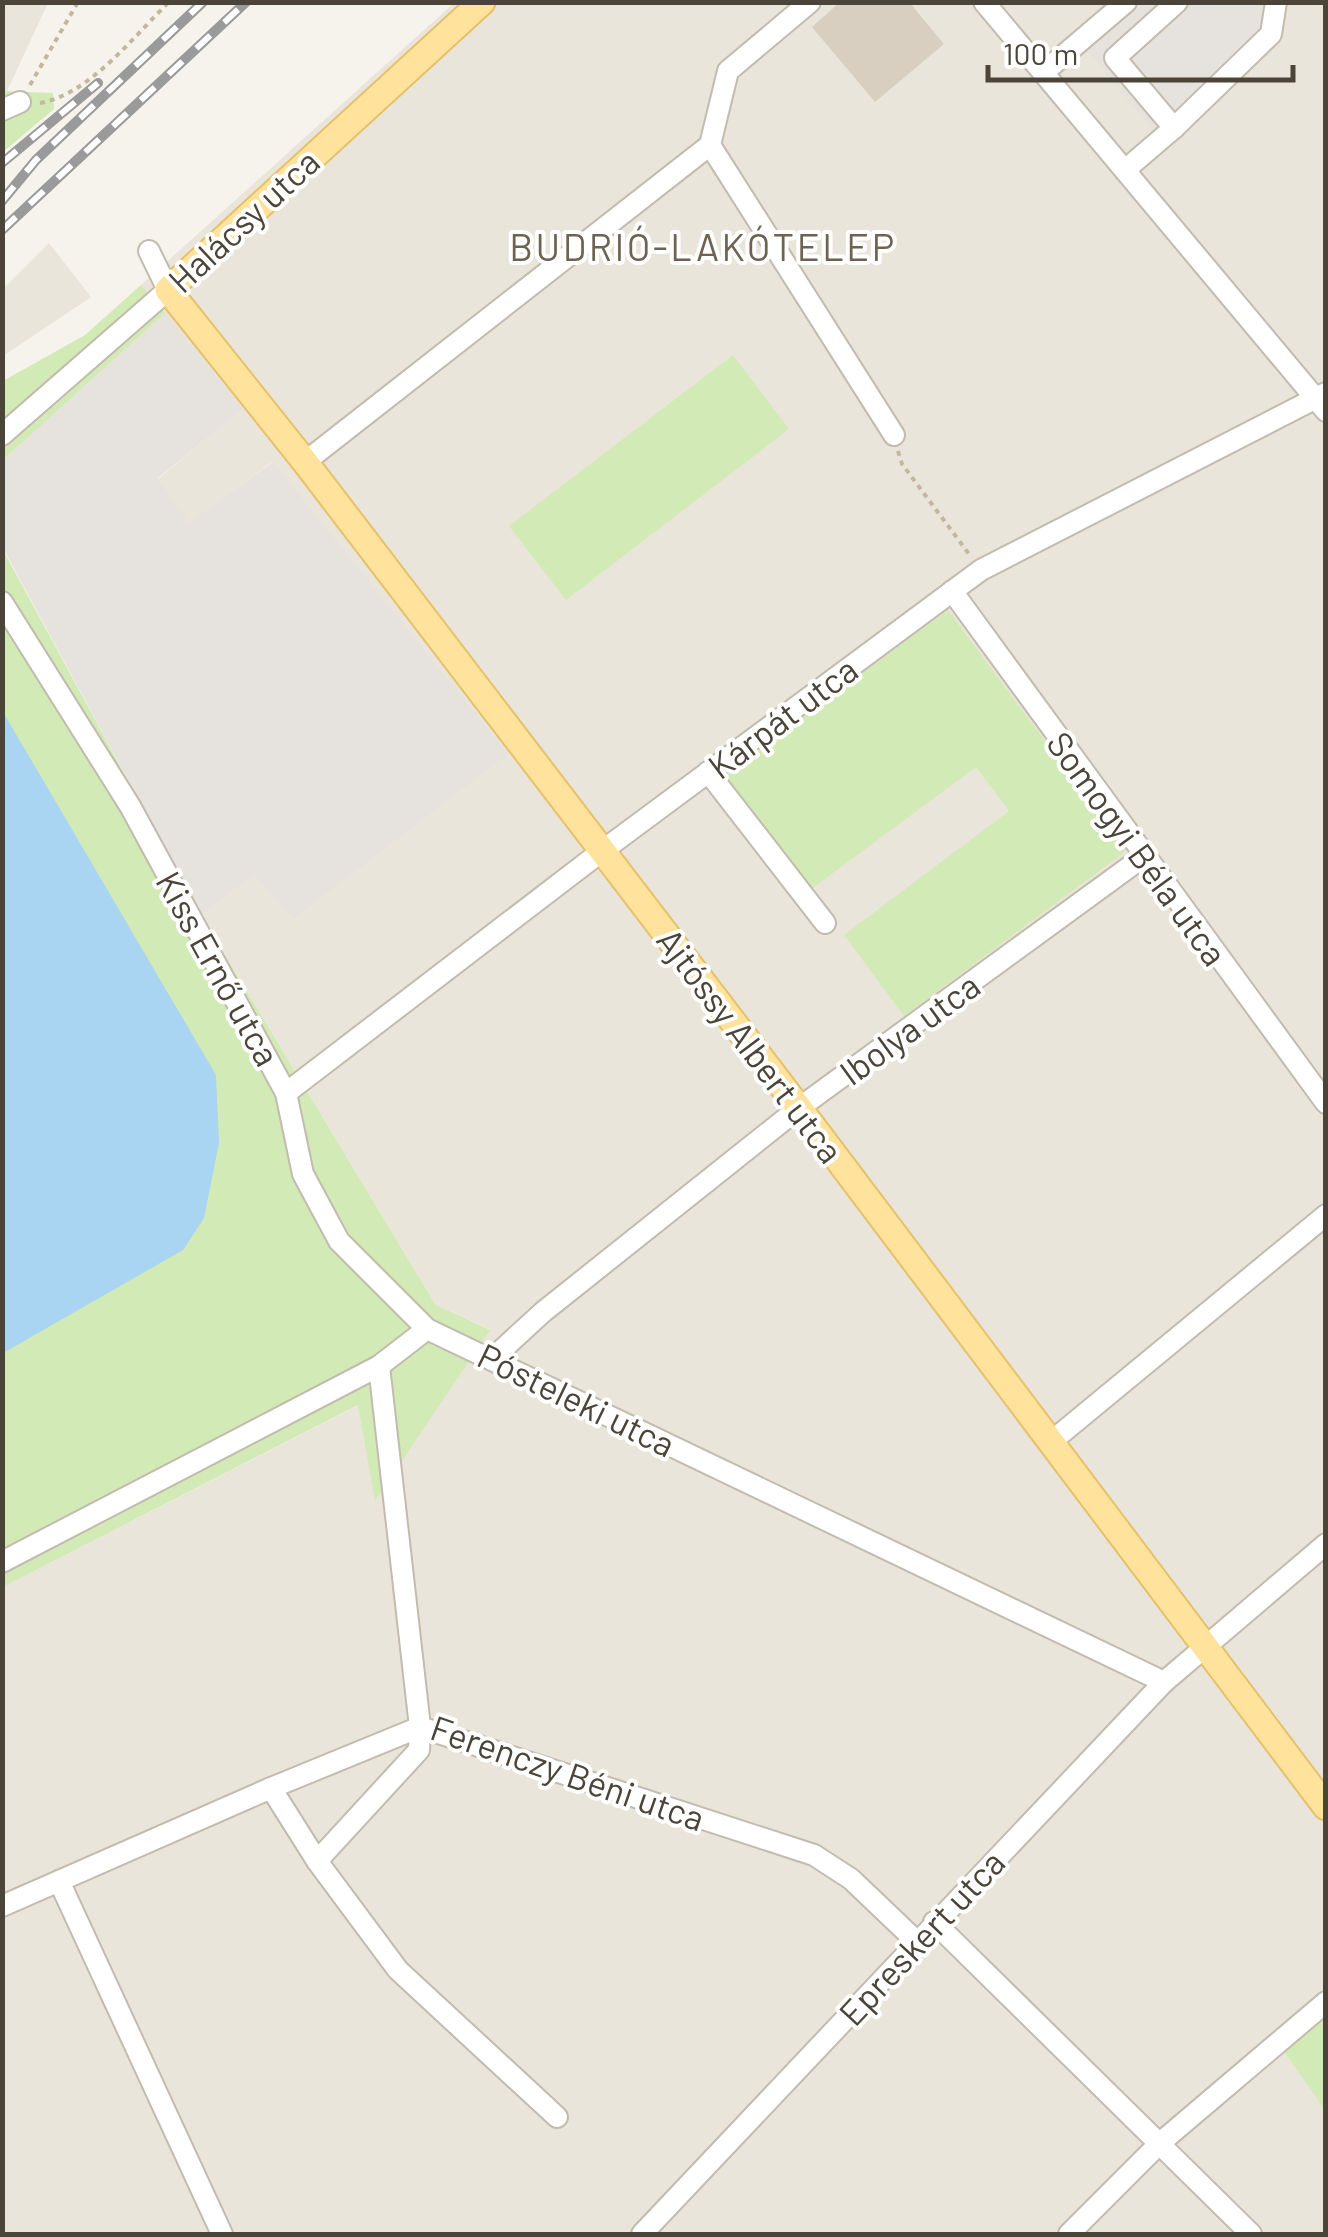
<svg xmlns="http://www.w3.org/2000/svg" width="1328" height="2237" font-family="Barlow,sans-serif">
	<rect width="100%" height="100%" fill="#f6f3ec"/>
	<g fill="#eae5da">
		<path d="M 2,3 L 48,3 L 7,91 L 3,91 Z"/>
		<path d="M 454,3 L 1325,3 L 1325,2234 L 3,2234 L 3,1587 L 359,1405 L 375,1499 L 489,1329 L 435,1304 L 201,915 L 254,873 L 293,919 L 272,462 L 189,524 L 158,479 L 242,409 L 141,285 Z"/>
		<path d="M 49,243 L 91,297 L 3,356 L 3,289 Z"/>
	</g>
	<g fill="#e6e2dd">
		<path d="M 1146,3 L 1284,3 L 1282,42 L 1167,148 L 1088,51 Z"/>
		<path d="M 165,313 L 243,409 L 158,478 L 189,523 L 273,462 L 508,754 L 293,919 L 254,874 L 201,915 L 3,548 L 3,460 Z"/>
	</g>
	<g fill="#d2eab5">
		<path d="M 2,91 L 53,93 L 54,109 L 3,152 Z"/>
		<path d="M 141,285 L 165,313 L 3,460 L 3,381 L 85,335 Z"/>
		<path d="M 733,355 L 789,429 L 566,600 L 509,526 Z"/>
		<path d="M 2,548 L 201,915 L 435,1304 L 490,1330 L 375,1501 L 358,1405 L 3,1587 Z"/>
		<path d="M 948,610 L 1126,851 L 904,1016 L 844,935 L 1009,811 L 976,767 L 810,890 L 725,775 Z"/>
		<path d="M 1325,2000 L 1325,2110 L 1279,2044 Z"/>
	</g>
	<path fill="#a9d4f2" d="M 3,712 L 216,1075 L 219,1143 L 204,1218 L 183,1250 L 3,1353 Z"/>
	<path fill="#d8cfc1" d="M 840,2 L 909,2 L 944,44 L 875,102 L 812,27 Z"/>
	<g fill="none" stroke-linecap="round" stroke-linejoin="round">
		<defs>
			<g id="minor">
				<path d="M 984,2 L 1326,411"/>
				<path d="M 1044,72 L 1126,2"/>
				<path d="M 2,110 L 20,102"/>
				<path d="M 1174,128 L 1115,58 L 1177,2"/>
				<path d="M 710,145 L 894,435"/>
				<path d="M 1125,170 L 1174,128 L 1271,34 L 1276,2"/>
				<path d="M 2,435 L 168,290 L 149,251"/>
				<path d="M 305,462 L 710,145 L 728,71 L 810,2"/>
				<path d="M 952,591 L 1326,1103"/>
				<path d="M 2,602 L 130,806 L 286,1093 L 303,1174 L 339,1241 L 427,1329 L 1164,1682"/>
				<path d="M 708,772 L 825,923"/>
				<path d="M 286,1093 L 602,851 L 981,570 L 1326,393"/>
				<path d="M 493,1358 L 543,1312 L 799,1108 L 1143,857"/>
				<path d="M 1052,1441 L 1326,1215"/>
				<path d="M 2,1562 L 379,1366 L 427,1329"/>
				<path d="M 420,1727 L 814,1855 L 851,1879 L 916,1941"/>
				<path d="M 271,1788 L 317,1861 L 398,1970 L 557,2117"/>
				<path d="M 317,1861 L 419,1750 L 420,1727 L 379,1366"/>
				<path d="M 59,1881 L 222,2234"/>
				<path d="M 2,1906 L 271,1788 L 420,1727"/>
				<path d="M 934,1922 L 1251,2234"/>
				<path d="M 642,2234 L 1164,1682 L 1326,1544"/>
				<path d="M 1069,2234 L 1160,2143 L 1326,2002"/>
			</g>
			<path id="major" d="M 482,2 L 168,290 L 305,462 L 799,1108 L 1326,1807"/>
		</defs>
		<use href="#minor" stroke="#c2bbae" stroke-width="24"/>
		<use href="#major" stroke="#e6c16a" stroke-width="29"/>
		<g stroke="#c4b79f" stroke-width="4" stroke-dasharray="5 5" stroke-linecap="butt">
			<path d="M 30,85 L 78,2"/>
			<path d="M 40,103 C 90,94 133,37 169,2"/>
			<path d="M 898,451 L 902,464 L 969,554"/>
		</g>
		<use href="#minor" stroke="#fff" stroke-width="20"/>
		<use href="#major" stroke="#ffe39c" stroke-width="25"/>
		<defs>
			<g id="rail">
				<path d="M 2,163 L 98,83"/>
				<path d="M 2,201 L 36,160 L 203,2"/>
				<path d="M 2,230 L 246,2"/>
			</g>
		</defs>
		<use href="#rail" stroke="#9a9a9a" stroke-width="10"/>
		<use href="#rail" stroke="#fff" stroke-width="6" stroke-dasharray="19" stroke-linecap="butt"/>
	</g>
	<g text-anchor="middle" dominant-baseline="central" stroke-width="8" stroke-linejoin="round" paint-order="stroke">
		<g font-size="35" fill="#4b4439" stroke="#fff">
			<text transform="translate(243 220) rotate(-43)">Halácsy utca</text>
			<text transform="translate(782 717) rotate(-37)">Kárpát utca</text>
			<text transform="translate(1138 848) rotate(54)">Somogyi Béla utca</text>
			<text transform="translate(219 968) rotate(61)">Kiss Ernő utca</text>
			<text transform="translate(909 1028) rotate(-36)">Ibolya utca</text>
			<text transform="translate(751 1045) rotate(53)">Ajtóssy Albert utca</text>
			<text transform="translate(577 1399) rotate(26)">Pósteleki utca</text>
			<text transform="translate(568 1772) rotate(19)">Ferenczy Béni utca</text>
			<text transform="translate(921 1937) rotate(-47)">Epreskert utca</text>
		</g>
		<g font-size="38" letter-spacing="2.5" fill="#6e6250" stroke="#fff">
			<text x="703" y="246">BUDRIÓ-LAKÓTELEP</text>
		</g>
	</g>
	<rect width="1328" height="2237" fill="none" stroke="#4b4439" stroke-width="10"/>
	<path d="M988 65v15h305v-15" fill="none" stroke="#4b4439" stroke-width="5"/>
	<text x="1003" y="65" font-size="30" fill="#4b4439" stroke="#ffffff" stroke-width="8" paint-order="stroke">100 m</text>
</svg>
